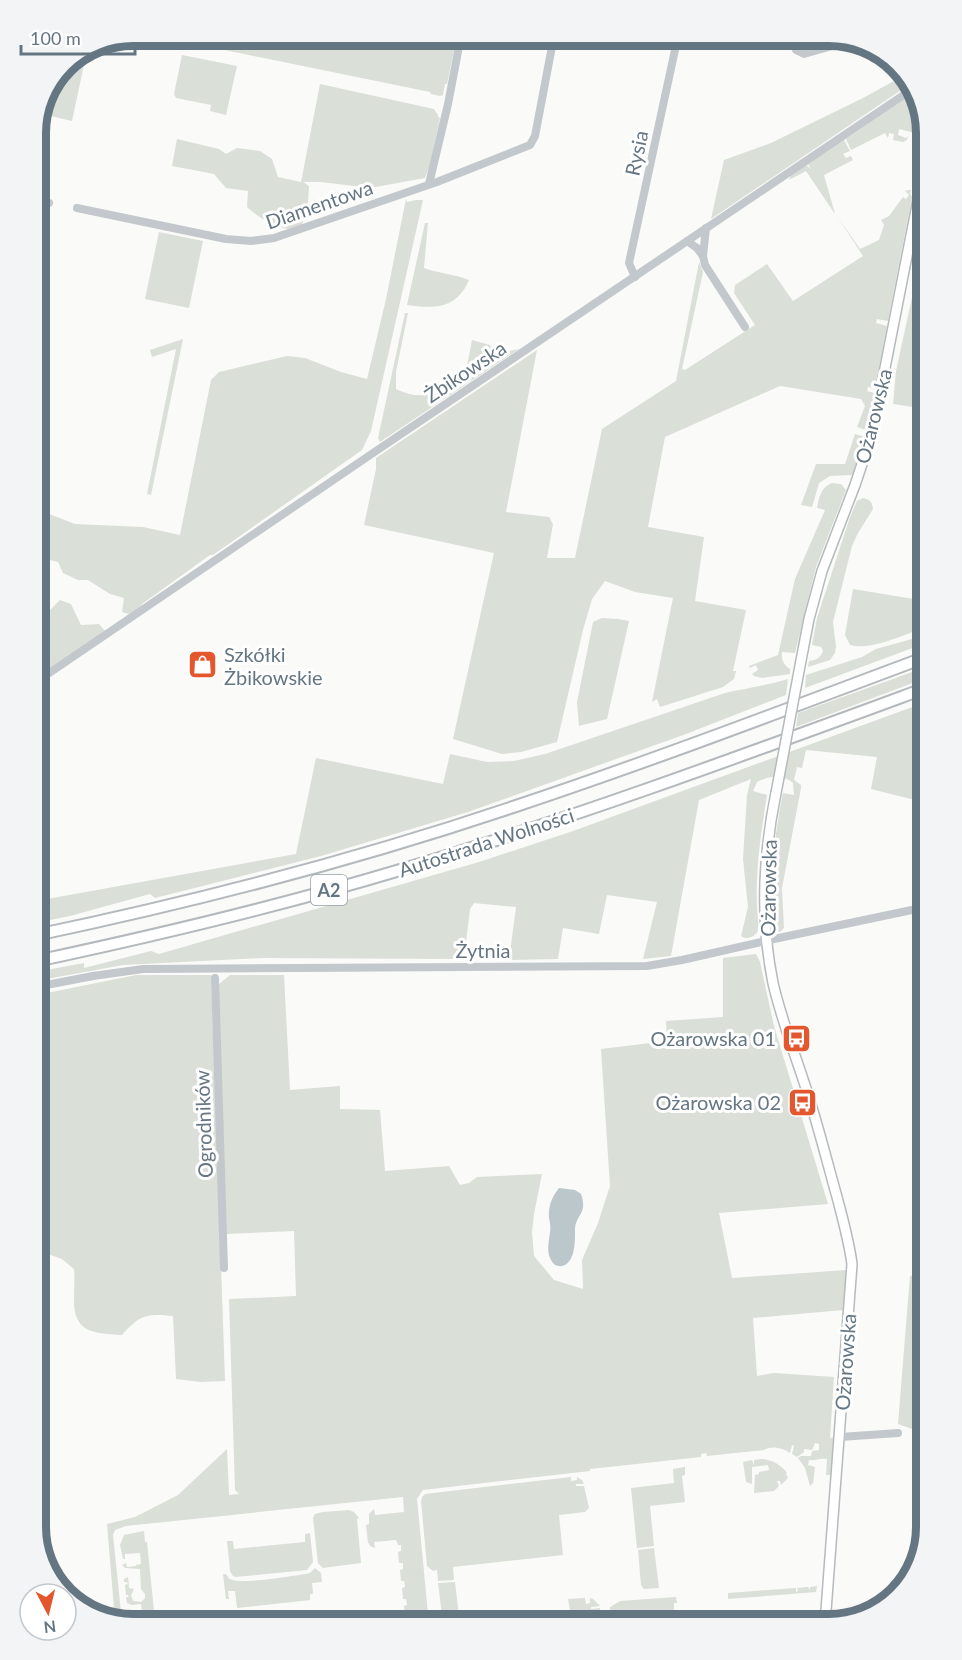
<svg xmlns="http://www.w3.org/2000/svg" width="962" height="1660" font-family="Lato,sans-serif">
	<rect width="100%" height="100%" fill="#fafaf8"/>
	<g fill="#dadfd7">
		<path d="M 156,36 L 457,36 L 447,84 L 445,84 L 443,95 L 440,96 L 431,94 L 430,92 Z"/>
		<path d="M 797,36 L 835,36 L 846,40 L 804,51 C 798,47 798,43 797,36 Z"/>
		<path d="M 86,55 L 72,121 L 42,114 L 65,64 Z"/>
		<path d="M 182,55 L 237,66 L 226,115 L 210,111 L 211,105 L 176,98 L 174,94 Z"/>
		<path d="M 903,76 L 910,84 L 711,219 L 724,160 L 771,143 L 863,98 Z"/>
		<path d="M 320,84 L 434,109 L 438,115 L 438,117 L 440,118 L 430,165 L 425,178 L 370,188 L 321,182 L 303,182 L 309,186 L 308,203 L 302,225 C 298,226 296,228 292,229 C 279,230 256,216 247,207 L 248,191 L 226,188 L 214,174 L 172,166 L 177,139 L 219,149 L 226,154 L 237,148 L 260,151 L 272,159 L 278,177 L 301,182 Z"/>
		<path d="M 916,91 L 926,133 L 925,138 L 915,136 L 915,133 L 899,129 L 898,135 L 906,138 L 908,136 L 907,140 L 903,142 L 893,140 L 894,134 L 889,133 L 888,138 L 885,133 L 851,150 L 846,139 Z"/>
		<path d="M 844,140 L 850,151 L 843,154 L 846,158 L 851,156 L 853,160 L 824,175 L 835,214 L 806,171 L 789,180 L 791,175 L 806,165 L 811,169 L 808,164 Z"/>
		<path d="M 908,190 L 911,190 L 910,194 L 912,197 L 888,321 L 877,319 L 876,323 L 887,326 L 875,388 L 868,387 L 867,391 L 874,393 L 866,430 L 857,427 L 865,406 L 861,399 L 780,386 L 665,437 L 648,527 L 704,537 L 695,601 L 746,610 L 733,671 L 736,671 L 734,679 L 723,687 L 660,707 L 657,699 L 652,702 L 673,598 L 635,592 L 605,581 L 592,599 L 583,630 L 557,742 L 521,752 L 502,754 L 453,739 L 494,553 L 364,525 L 376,469 L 376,458 L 537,350 L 506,512 L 549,517 L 553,524 L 547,558 L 575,558 L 602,429 L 676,381 L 699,262 L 703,272 L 682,369 L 685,370 L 755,325 L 734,293 L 735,285 L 767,264 L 793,301 L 863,256 L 837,216 L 860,249 L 879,240 L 884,225 L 881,220 L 889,216 L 903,197 L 906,199 L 909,195 L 905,191 Z"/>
		<path d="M 406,199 L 407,202 L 416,200 L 423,200 L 371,431 L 362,450 L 213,555 L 210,555 L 142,604 L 139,608 L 129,614 L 122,612 L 124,598 L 110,594 L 88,580 L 78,580 L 63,573 L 58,562 L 42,558 L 36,574 L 36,509 L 75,524 L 143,527 L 180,535 L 211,380 L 219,372 L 287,356 L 305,358 L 341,372 L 367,379 L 386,299 Z"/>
		<path d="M 425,223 L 428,223 L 424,268 C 438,273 454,274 469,280 C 457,309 434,309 407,305 Z"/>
		<path d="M 159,232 L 203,241 L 189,308 L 145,299 Z"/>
		<path d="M 926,233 L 926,409 L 893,404 L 896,371 Z"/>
		<path d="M 405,313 L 408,313 L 396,372 L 396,389 C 423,403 446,391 469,377 L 466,372 L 472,340 L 490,345 L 495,354 L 519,349 L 380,442 L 378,438 Z"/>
		<path d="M 183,339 L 151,495 L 147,494 L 176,349 L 152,357 L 150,350 Z"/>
		<path d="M 41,377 L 48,379 L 49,383 L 36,443 L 36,397 Z"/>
		<path d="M 855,434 L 865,437 L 852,475 L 830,476 L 819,483 L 812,507 L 801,505 L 816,464 L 845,464 Z"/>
		<path d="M 832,483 L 841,484 L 846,490 L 816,567 L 795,653 L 782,652 C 781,660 784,665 790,669 L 790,674 L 762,678 L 754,676 L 752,674 L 758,670 L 756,665 L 750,668 L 749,666 L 778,655 L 795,579 L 825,510 L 817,508 C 819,497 821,487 832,483 Z"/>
		<path d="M 863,498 C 871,500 872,502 873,509 L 858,533 L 852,546 L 833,622 L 836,647 L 835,653 L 830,660 L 808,667 L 809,661 C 817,660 820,658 823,651 L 821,647 L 812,645 L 817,618 L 850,517 L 857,501 Z"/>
		<path d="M 853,589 L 926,601 L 926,627 C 906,634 871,651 850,645 L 845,635 Z"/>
		<path d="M 60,600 L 71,604 L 81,625 L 99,624 L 105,631 L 36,678 L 36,609 L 50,610 Z"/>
		<path d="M 602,618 L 618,619 L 629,621 L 607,719 L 579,726 L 577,702 L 593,622 Z"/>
		<path d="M 926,635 L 926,643 L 805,688 L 806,675 L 862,657 L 876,649 Z"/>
		<path d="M 926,667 L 926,678 L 796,727 L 798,713 Z"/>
		<path d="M 788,679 L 786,695 L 686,734 L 468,812 L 321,856 L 155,898 L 150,894 L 70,916 L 36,923 L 36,901 L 296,854 L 316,758 L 443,784 L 450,754 L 487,762 L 514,761 L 545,754 L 725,693 C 747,688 768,685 788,679 Z"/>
		<path d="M 926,702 L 926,786 L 923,802 L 871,789 L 877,757 L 806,750 L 802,768 L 797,767 L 794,780 L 801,785 L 801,788 L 782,888 L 784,928 L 780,932 L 775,931 C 762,914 778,816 783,793 L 794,795 L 793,783 C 782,774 769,776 757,782 L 753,791 L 767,795 C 760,839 753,884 759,929 C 756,936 749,940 742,937 L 741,936 L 748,907 L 743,859 L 747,795 L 751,779 L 699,800 L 671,956 L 643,959 L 657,902 L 607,895 L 599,934 L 563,928 L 558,959 L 509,960 L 516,907 L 474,903 L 470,909 L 464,959 L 263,958 L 123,965 L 36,981 L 36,972 L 84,963 L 84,968 L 151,951 L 159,954 L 479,862 L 573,831 Z"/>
		<path d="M 756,954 L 760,962 L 774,1026 L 828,1204 L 719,1213 L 732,1278 L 846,1270 L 845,1298 L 843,1310 L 753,1318 L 757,1376 L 774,1373 L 834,1377 L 830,1438 L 835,1437 L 833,1470 L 830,1475 L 826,1475 L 827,1459 C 818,1458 816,1461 809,1460 L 808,1465 L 815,1467 L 813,1483 L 810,1486 L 805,1468 L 798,1458 L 801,1456 L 811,1456 L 812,1451 L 819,1450 L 819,1444 L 815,1443 L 812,1450 L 804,1449 L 804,1452 L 797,1457 L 792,1454 L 794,1446 L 792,1445 L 790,1453 C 783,1448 772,1445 764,1450 L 707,1456 L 706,1453 L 701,1454 L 701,1457 L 590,1469 L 590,1471 L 423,1490 L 417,1499 L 429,1624 L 408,1624 L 408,1617 L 405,1618 L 404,1606 L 407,1605 L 406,1599 L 403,1599 L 402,1588 L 405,1587 L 404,1581 L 401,1581 L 400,1570 L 403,1569 L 403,1563 L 399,1563 L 398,1552 L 401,1551 L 401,1545 L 398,1545 L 396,1540 L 374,1542 L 375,1548 L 370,1546 L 368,1542 L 366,1525 L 369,1524 L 369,1514 L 374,1509 L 375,1515 L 404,1512 L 403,1497 L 126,1526 L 115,1530 L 113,1535 L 122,1622 L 115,1620 L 107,1524 L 135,1517 L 178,1495 L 227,1449 L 229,1495 L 239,1494 L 235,1490 L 229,1299 L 296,1296 L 294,1231 L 226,1234 L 218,985 L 230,975 L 284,975 L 290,1090 L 340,1086 L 340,1109 L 380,1110 L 385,1171 L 449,1166 L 460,1185 L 469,1183 L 477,1177 L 542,1174 L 534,1214 L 532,1232 L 534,1256 L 554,1280 L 583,1289 L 582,1260 L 598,1223 L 610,1186 L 601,1049 L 667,1041 L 666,1021 L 723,1017 L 723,958 Z"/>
		<path d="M 136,975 L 211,975 L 225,1381 L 201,1382 L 176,1379 L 173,1316 C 147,1313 139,1315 122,1335 C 93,1333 73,1333 74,1298 C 74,1288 75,1279 74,1269 L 62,1259 L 42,1252 L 36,1243 L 36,1215 L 47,1215 L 37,995 Z"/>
		<path d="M 926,1273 L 926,1434 L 898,1424 L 910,1276 Z"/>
		<path d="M 761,1459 C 772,1460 780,1464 787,1473 L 786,1474 L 788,1478 L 781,1485 L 780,1481 L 777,1481 L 779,1486 L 774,1491 L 754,1493 L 755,1475 L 759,1474 L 759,1472 L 769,1470 L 768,1465 L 752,1467 L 752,1484 L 746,1482 L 743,1462 L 752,1460 L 754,1466 L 754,1460 Z"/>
		<path d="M 685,1467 L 685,1475 L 682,1476 L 685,1502 L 650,1506 L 654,1546 L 637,1548 L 631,1488 L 674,1483 L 673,1469 Z"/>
		<path d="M 571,1477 L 571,1481 L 577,1480 L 577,1477 L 582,1480 L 584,1484 L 576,1484 L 576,1486 L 584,1486 L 589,1508 L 585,1512 L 559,1515 L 563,1555 L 453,1567 L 454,1580 L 438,1581 L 437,1570 L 433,1571 L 427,1566 L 421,1501 L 422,1497 L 425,1494 Z"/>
		<path d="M 349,1510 L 354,1512 L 359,1518 L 357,1519 L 361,1563 L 323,1568 L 318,1563 L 313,1518 L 315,1514 L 323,1512 Z"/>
		<path d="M 144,1531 L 145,1542 L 147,1542 L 154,1611 L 142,1612 L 141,1604 L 132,1605 L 127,1603 L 126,1597 L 129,1597 L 128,1595 L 126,1595 L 125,1585 L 128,1584 L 127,1582 L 124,1582 L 124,1579 L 128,1577 L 129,1588 L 134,1589 L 131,1595 L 133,1601 L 141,1602 L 145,1598 L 145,1594 L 141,1589 L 140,1569 L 125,1568 L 122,1565 L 126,1563 L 127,1567 L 136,1566 L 136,1565 L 141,1564 L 140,1553 L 125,1554 L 125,1559 L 123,1559 L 120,1545 L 124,1535 Z"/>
		<path d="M 310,1533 L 313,1562 L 307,1570 L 236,1577 L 233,1576 L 230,1571 L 227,1541 L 233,1541 L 234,1549 L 305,1542 L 305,1534 Z"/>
		<path d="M 654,1548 L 659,1588 L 644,1589 L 641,1585 L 638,1550 Z"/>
		<path d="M 315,1568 L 321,1573 L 322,1582 L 312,1583 L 313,1594 L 310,1594 L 310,1600 L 237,1608 L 235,1591 L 228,1591 L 229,1599 L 226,1599 L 223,1574 L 226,1574 C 229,1578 228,1579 233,1580 C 244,1584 292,1576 306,1574 L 310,1573 Z"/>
		<path d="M 455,1582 L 459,1616 L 456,1616 L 457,1624 L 443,1624 L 438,1583 Z"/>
		<path d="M 817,1586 L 816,1592 L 728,1599 L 728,1593 L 796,1588 L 796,1592 L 798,1591 L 797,1588 L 808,1587 L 810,1590 L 810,1587 Z"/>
		<path d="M 676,1597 L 677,1603 L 674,1603 L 674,1624 L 610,1624 L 610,1607 L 620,1601 Z"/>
		<path d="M 585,1598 L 586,1604 L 590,1603 L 590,1598 L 593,1599 L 600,1606 L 591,1607 L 591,1609 L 600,1608 L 599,1615 L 595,1618 L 594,1613 L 587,1614 L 588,1620 L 572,1621 L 568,1599 Z"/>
	</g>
	<path fill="#bbc7cb" d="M 559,1188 L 575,1190 L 581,1194 C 588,1214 576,1214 575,1229 C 575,1239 576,1263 562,1266 C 557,1267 553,1264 551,1260 C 546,1251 549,1241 550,1232 C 551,1228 550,1223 549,1218 C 548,1206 552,1197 559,1188 Z"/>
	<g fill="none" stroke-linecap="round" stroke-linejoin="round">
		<defs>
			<g id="major">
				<path d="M 803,650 L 809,619 L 822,571 L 855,485 L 872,434 L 926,159"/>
				<path d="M 776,793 C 763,856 760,919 773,983 C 782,1023 798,1061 810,1101 C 820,1133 828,1165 837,1197 C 843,1220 849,1241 852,1264 L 825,1624"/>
			</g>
			<g id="highway">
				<path d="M 36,935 C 198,901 359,859 516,806 C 654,760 790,708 926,657"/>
				<path d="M 36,961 C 158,935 280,906 400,870 C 577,817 752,752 926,688"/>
			</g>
		</defs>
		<use href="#major" stroke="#b5babe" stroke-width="12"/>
		<use href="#highway" stroke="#b4b9bd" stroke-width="14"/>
		<g stroke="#c3c8cc" stroke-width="8">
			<path d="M 795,36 L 796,50 L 804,54 L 843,43 L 863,46"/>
			<path d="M 429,184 L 448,104 L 461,36"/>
			<path d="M 36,201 L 49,203"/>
			<path d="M 77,208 L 226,239 L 251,241 L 274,238 L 437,182 L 530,145 L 535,136 L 554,36"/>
			<path d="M 706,228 L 703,256 L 705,265 L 745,327"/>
			<path d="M 687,241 L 697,248 L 703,256"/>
			<path d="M 635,277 L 629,263 L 678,36"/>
			<path d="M 36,682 L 376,451 L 914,88"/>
			<path d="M 215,978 L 224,1268"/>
			<path d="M 36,987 L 93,976 L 143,969 L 647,966 L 682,960 L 774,939 L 926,907"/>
			<path d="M 840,1437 L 898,1433"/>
		</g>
		<use href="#major" stroke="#fff" stroke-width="9"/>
		<use href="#highway" stroke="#fff" stroke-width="10"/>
		<defs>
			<path id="major-bridge" d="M 776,793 L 803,650"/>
		</defs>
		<use href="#major-bridge" stroke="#b5babe" stroke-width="12" stroke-linecap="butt"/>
		<use href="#major-bridge" stroke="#fff" stroke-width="9"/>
	</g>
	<defs>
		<symbol id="shop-square" viewBox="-11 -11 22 22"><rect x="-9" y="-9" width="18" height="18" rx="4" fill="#e4572e" stroke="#fff"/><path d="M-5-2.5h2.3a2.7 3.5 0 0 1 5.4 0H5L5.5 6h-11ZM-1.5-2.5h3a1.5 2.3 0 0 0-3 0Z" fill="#fff"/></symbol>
		<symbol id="bus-square" viewBox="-11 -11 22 22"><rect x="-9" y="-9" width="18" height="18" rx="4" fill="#e4572e" stroke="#fff"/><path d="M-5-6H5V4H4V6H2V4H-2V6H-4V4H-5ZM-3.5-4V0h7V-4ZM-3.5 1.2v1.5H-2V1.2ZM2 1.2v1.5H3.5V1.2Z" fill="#fff"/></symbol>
	</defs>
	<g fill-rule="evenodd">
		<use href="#shop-square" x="186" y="648" width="33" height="33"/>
		<use href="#bus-square" x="780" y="1022" width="33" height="33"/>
		<use href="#bus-square" x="786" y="1086" width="33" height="33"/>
	</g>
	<g text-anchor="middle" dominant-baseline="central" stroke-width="6" stroke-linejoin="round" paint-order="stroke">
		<rect fill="#fff" stroke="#939fa8" stroke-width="1.5" x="311" y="875" width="36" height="30" rx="4.5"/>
		<g font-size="18" font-weight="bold" fill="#657683">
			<text x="329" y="890">A2</text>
		</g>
		<g font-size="20" fill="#657683" stroke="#fff">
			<text transform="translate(636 153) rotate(-78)">Rysia</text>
			<text transform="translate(319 204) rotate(-19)">Diamentowa</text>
			<text transform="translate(465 371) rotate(-34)">Żbikowska</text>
			<text transform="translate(873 416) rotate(-76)">Ożarowska</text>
			<text transform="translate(486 842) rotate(-18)">Autostrada Wolności</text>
			<text transform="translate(768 888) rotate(-89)">Ożarowska</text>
			<text x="483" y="950">Żytnia</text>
			<text transform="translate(203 1124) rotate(-92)">Ogrodników</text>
			<text transform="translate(845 1362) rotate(-86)">Ożarowska</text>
		</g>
		<g font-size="20" fill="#657683" stroke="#fff" text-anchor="end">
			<text x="224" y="654" text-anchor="start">Szkółki<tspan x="224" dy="23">Żbikowskie</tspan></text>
			<text x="776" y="1038">Ożarowska 01</text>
			<text x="781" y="1102">Ożarowska 02</text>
		</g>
	</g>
	<path d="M0 0H962V1660H0ZM133 46H829A87 87 0 0 1 916 133V1527A87 87 0 0 1 829 1614H133A87 87 0 0 1 46 1527V133A87 87 0 0 1 133 46Z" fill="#f3f4f5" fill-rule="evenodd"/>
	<path fill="none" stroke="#657683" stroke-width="8" d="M133 46H829A87 87 0 0 1 916 133V1527A87 87 0 0 1 829 1614H133A87 87 0 0 1 46 1527V133A87 87 0 0 1 133 46Z"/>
	<g transform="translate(48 1612) rotate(173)"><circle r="28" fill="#ffffff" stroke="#c1c8cd" stroke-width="1.5"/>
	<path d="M0-4.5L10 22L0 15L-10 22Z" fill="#e4572e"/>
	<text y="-9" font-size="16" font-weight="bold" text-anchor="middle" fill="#657683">N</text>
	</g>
	<path d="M21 45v9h114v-9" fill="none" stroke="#657683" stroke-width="3"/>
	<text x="30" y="45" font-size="18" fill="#657683" stroke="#ffffff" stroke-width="4.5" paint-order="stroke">100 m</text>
</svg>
